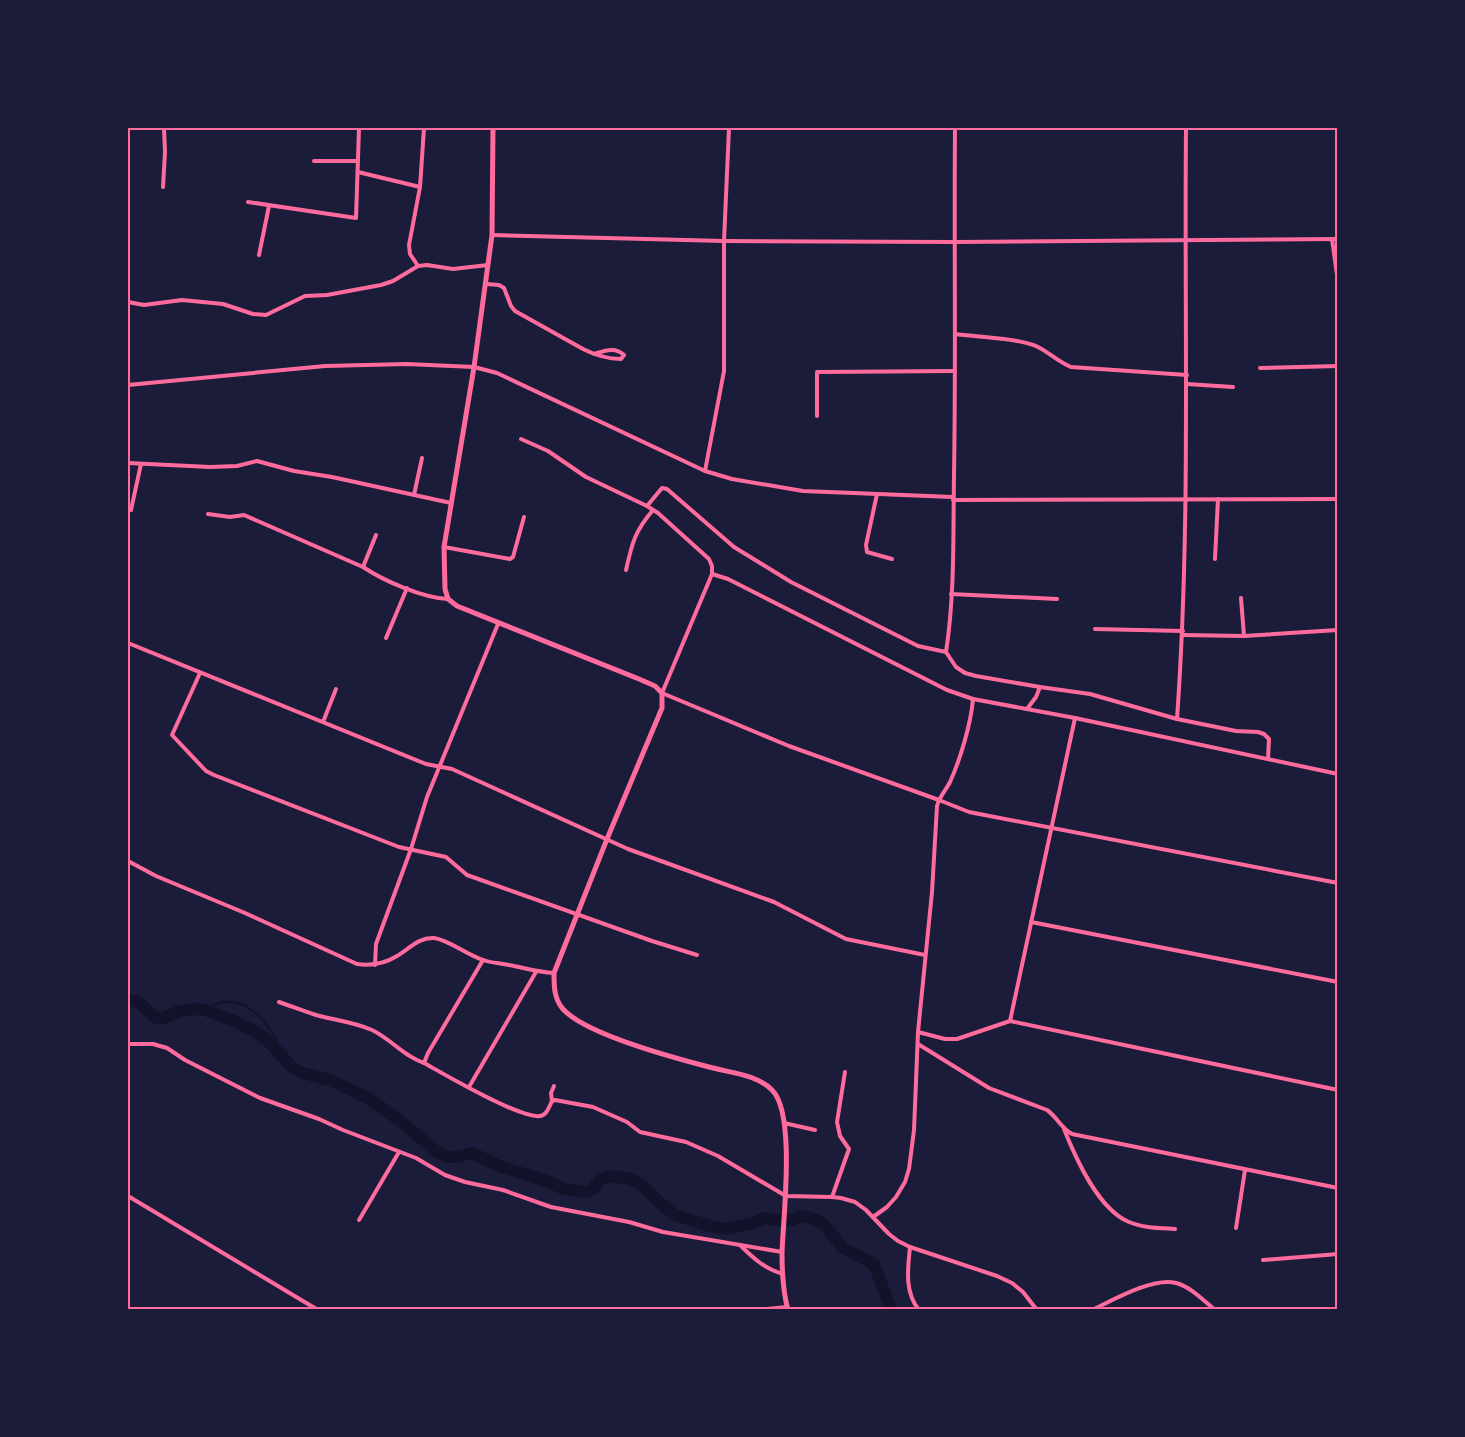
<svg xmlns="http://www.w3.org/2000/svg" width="1465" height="1437" font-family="Raleway,sans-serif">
	<rect width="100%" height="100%" fill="#1b1b3a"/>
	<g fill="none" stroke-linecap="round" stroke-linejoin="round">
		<path stroke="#12122b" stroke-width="2" d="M 205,1010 C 229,994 249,1003 266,1024 C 274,1035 277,1038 278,1052"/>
		<path stroke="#12122b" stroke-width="12" d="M 128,1000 C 148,1001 145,1016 161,1019 L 180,1011 L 194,1009 L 205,1010 L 234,1021 L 256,1032 L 268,1041 L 293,1068 L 303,1073 L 330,1080 L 366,1097 L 398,1119 L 437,1152 L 447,1157 L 457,1157 L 472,1153 L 499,1166 L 549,1182 L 564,1189 L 587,1192 L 593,1189 L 601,1179 L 610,1176 L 631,1179 L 640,1184 L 665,1207 L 675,1215 L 710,1226 L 727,1229 L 753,1223 L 765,1218 L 773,1220 L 793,1220 L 801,1216 L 817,1220 L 825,1226 L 843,1248 L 874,1264 L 891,1310"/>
		<g stroke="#ff6b9d" stroke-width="4">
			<path d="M 314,161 L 358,161"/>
			<path d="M 358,172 L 420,187"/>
			<path d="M 163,187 L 165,152 L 164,128"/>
			<path d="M 248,202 L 356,218 L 359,128"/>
			<path d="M 492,235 L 724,241 L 954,242 L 1338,239"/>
			<path d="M 1332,239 L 1338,282"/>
			<path d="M 259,255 L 269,206"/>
			<path d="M 418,266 L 410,254 L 409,245 L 420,187 L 424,128"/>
			<path d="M 486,284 L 499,285 L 504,288 L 511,306 L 515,311 L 583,349 C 595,355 607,359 621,359 L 624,355 C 615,346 604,351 594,354"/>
			<path d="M 128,302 L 144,305 L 182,300 L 223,304 L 253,314 L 266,315 L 305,296 L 327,295 L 381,285 L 393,281 L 418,266 L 427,265 L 453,269 L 488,265"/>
			<path d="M 955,334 C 977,337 1019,338 1038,347 C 1050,353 1058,362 1071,367 L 1187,375"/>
			<path d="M 1260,368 L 1338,366"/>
			<path d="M 1187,384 L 1233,387"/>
			<path d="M 128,385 L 325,366 L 407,364 L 474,367 L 497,373 L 705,471 L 732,479 L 803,491 L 953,497"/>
			<path d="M 817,416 L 817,372 L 955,371"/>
			<path d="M 521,439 L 548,451 L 586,477 L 647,506 L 658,513 L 709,559 L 712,566 L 712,574 L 728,579 L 947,690 L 973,699 L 1075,718 L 1338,774"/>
			<path d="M 128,463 L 210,467 L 237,466 L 257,461 L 294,471 L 332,477 L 451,503"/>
			<path d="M 705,471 L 724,371 L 724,241 L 729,128"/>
			<path d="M 877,494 L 866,545 L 867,552 L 892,559"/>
			<path d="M 414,495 L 422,458"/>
			<path d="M 953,500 L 1338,499"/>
			<path d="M 647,506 L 662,488 L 667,489 L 734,547 L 791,582 L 918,646 L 946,652 L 956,667 L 965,673 L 976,676 L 1040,687 L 1090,694 L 1177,719 L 1236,731 L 1258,732 L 1264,734 L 1269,739 L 1268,759"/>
			<path d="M 131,510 L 141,464"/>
			<path d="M 208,514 L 230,517 L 244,515 L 363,567 C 384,581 423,598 448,599"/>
			<path d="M 444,547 L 510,559 L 513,557 L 524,517"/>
			<path d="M 1215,559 L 1218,499"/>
			<path d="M 363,567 L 376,535"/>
			<path d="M 626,570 C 632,543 635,531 653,510"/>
			<path d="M 712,574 L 662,693 L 789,746 L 939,800 L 969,812 L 1338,883"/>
			<path d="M 951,594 L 1057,599"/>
			<path d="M 1241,598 L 1244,636"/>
			<path d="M 1095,629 L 1183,631"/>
			<path d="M 1183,635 L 1244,636 L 1338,630"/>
			<path d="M 386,638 L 407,588"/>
			<path d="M 128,643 L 426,764 L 452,769 L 628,849 L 774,902 L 846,939 L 925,955"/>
			<path d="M 946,652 C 955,594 953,534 954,475 C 956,359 954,243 955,128"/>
			<path d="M 200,673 L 172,735 L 206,771 L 214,775 L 399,847 L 446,857 L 467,875 L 652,941 L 697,955"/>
			<path d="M 1027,709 L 1036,697 L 1040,687"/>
			<path d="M 1177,719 C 1191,522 1184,325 1186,128"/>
			<path d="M 323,722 L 336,689"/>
			<path d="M 128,861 L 156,876 L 245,913 L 357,964 C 371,966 384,964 397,956 C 409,949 419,937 434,938 C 449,940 467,955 483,960 C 491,963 500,963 509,965 C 525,968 537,972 554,973"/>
			<path d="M 1031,922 L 1338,982"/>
			<path d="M 375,965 L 376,944 L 411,849 L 427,797 L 498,624"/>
			<path d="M 279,1002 C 291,1006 303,1011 316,1015 C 334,1020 354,1022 372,1030 C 391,1039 403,1056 424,1063 C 444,1074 520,1119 540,1116 C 547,1115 549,1107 552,1101 L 555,1100 L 593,1107 L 627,1122 L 640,1132 L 686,1142 L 718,1156 L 786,1196 L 832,1197 L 841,1198 L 855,1202 L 866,1210 L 889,1234 L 898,1241 L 910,1247 L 997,1276 L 1012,1283 L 1023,1292 L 1037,1310"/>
			<path d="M 1010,1021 L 1075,718"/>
			<path d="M 918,1032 L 945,1039 L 957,1039 L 1010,1021 L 1338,1090"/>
			<path d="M 128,1044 L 153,1044 L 167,1048 L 185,1060 L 260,1098 L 319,1119 L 343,1130 L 416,1158 L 445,1175 L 465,1182 L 503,1190 L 551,1207 L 629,1222 L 663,1232 L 782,1252"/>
			<path d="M 918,1044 L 989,1088 L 1047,1110 C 1057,1117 1061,1128 1072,1134 L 1338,1188"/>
			<path d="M 424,1063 L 428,1053 L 483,960"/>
			<path d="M 469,1087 L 536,972"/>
			<path d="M 552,1101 L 551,1093 L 554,1086"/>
			<path d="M 784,1123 L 815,1130"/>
			<path d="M 1064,1129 C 1076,1159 1098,1209 1129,1222 C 1143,1228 1160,1228 1175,1229"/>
			<path d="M 128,1196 L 318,1310"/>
			<path d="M 832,1197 L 849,1149 L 840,1136 L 837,1122 L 845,1072"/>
			<path d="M 873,1217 L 887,1207 L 896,1197 L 905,1182 L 909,1169 L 914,1130 L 918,1032 L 932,892 L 937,806 C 939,797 946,790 950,782 C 960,760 971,724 973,699"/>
			<path d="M 359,1220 L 399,1152"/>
			<path d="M 1236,1228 L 1245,1170"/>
			<path d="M 740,1245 C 753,1258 765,1269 783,1274"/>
			<path d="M 910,1247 C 908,1267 904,1292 919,1310"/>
			<path d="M 1263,1260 L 1338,1254"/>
			<path d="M 757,1310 L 787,1307"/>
			<path d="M 1092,1310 C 1113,1300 1153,1277 1176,1283 C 1191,1287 1203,1300 1215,1310"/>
			<path d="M 1324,1310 L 1338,1309"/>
		</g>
		<path stroke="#ff6b9d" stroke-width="5" d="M 493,128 L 492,235 L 474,367 L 444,547 L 445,589 L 448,599 L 457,606 L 639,679 L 655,686 L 662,693 L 662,708 L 607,839 L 554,973 C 554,986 554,999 563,1009 C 585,1034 678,1059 713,1068 C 733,1073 757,1075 772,1090 C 796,1113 783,1219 782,1253 C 782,1271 783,1292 788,1310"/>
	</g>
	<rect width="1465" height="1437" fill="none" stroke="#1b1b3a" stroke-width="258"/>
	<rect x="129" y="129" width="1207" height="1179" fill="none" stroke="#ff6b9d" stroke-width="2"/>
</svg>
